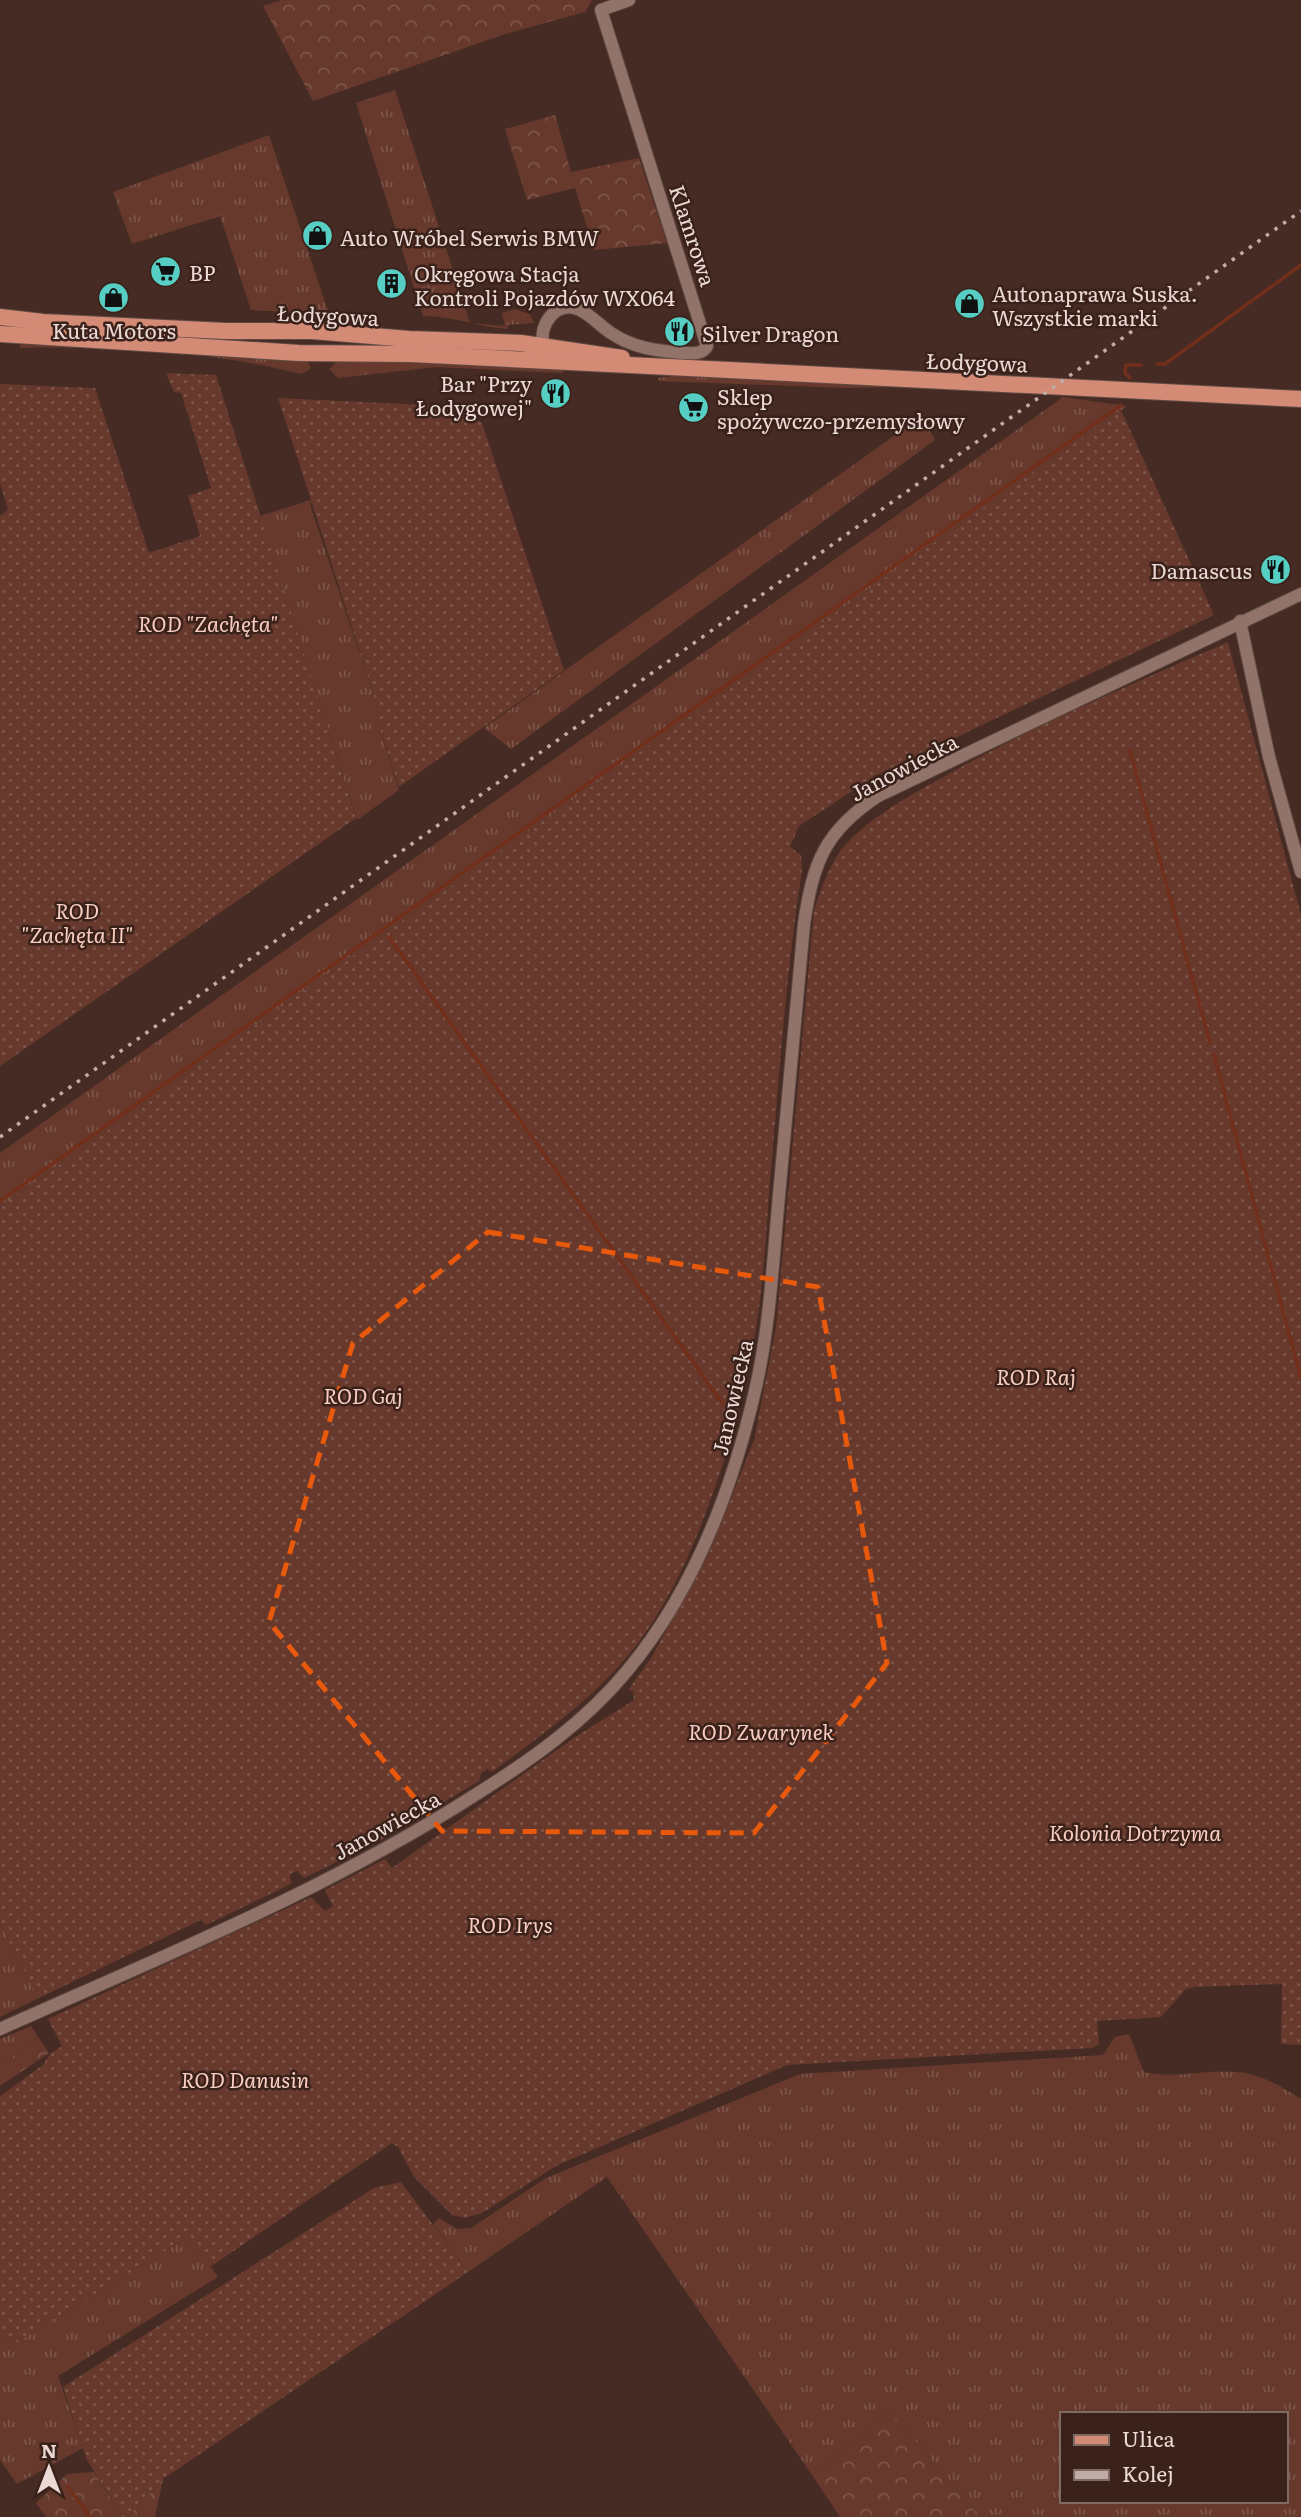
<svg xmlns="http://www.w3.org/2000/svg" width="1301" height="2517" font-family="Literata,serif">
	<defs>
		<pattern id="grass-tufts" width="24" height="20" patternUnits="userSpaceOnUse" patternTransform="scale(1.75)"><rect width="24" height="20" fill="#66392c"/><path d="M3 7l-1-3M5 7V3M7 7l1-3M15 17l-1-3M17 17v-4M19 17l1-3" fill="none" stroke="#7c554a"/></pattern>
		<pattern id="forest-crowns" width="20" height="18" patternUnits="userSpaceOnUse" patternTransform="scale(1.75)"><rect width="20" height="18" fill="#66392c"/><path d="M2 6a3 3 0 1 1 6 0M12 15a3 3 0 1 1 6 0" fill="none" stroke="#7c554a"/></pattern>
		<pattern id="garden-dots" width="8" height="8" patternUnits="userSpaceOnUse" patternTransform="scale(1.75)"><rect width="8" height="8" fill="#66392c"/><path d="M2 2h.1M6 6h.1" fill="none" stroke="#7c554a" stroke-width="1.8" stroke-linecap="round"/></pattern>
	</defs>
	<rect width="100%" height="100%" fill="#452b23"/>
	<g fill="url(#grass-tufts)" fill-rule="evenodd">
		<path d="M 395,90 L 470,323 L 505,326 L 502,313 L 515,309 L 530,314 L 534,323 L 508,325 L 507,329 C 478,327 453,316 423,316 L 356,103 Z"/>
		<path d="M 269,135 L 329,314 L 251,310 L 220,216 L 132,244 L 113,192 Z"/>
		<path d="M 29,343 L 308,361 L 311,369 L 301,374 C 210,351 114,346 20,348 L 20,345 Z"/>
		<path d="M 341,358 L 564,369 L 563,373 L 436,367 L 338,378 L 329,369 Z"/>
		<path d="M 682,375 L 909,387 L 847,388 L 658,381 L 658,378 Z"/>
		<path d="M 1063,397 L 1127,406 L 0,1207 L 0,1153 Z"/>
		<path d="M 922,416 L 935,440 L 511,749 L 484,728 Z"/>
		<path d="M 311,500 L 311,508 L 378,708 L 377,719 L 399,790 L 357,820 L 260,516 Z"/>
		<path d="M 0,1924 L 39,1998 L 0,2017 Z"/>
		<path d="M 31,2026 L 39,2038 L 0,2064 L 0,2039 Z"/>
		<path d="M 1129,2034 L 1144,2072 C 1176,2079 1205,2069 1236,2072 C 1260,2073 1282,2087 1301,2099 L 1301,2517 L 980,2517 L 891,2412 L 812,2475 L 607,2177 L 468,2272 L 433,2224 L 439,2218 L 457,2229 L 471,2228 L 546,2178 L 800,2074 L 1103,2055 L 1115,2037 ZM 1061,2414 L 1285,2414 L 1285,2501 L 1061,2501 Z"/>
		<path d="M 188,2237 L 218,2277 L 58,2376 L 83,2448 L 17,2484 L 0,2460 L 0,2339 L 17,2342 Z"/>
	</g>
	<g fill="url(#forest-crowns)">
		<path d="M 281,0 L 592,0 L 585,12 L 502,35 L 313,101 L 263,6 Z"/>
		<path d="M 555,115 L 571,172 L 639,158 L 667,243 L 594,250 L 575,188 L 527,200 L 505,129 Z"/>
		<path d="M 39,2038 L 49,2053 L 0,2086 L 0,2064 Z"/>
		<path d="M 891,2412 L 980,2517 L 840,2517 L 812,2475 Z"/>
		<path d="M 94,2472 L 123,2517 L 46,2517 L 36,2503 L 67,2474 Z"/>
		<path d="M 163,2479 L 155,2517 L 127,2517 Z"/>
	</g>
	<g fill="url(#garden-dots)">
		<path d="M 166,373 L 216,375 L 356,818 L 0,1066 L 0,516 L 8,510 L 0,483 L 0,384 L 95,388 L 149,553 L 200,536 L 188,496 L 211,488 L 181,393 L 174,392 Z"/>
		<path d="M 278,398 L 448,406 L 482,423 L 564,670 L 399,787 L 377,719 L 378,708 Z"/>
		<path d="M 1121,410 L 1214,615 L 875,776 L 799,826 L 790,847 L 801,855 L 802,870 C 786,973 779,1078 770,1182 C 764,1259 761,1335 738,1409 L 733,1412 L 728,1428 L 732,1436 C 707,1516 676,1603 619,1666 C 583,1706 539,1737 496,1769 L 491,1772 L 487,1769 L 481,1773 L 479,1781 L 379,1841 L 304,1878 L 297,1871 L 290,1874 L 291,1884 L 206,1925 L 201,1920 L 39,1998 L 0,1924 L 0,1207 Z"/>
		<path d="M 1228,642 L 1301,915 L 1301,2045 L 1281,2044 L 1282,1984 L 1194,1987 L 1186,1989 L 1161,2017 L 1097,2021 L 1099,2044 L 1092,2048 L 787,2065 L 556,2166 L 482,2213 L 465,2218 L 452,2215 L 414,2177 L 398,2147 L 392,2143 L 210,2267 L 188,2237 L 17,2342 L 0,2339 L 0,2096 L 43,2065 L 50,2054 L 62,2046 L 48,2019 L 311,1897 L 325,1911 L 333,1906 L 325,1890 L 385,1859 L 392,1868 L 575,1737 L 634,1700 L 633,1691 L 628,1690 L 651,1658 L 711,1548 L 754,1440 L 776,1327 L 814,910 C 822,887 830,861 847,843 C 877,812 915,793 952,772 C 1041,722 1135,683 1228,642 Z"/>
		<path d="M 401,2182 L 468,2272 L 163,2479 L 127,2517 L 123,2517 L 86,2458 L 63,2387 L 374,2188 Z"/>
	</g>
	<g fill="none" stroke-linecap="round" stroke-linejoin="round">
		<g stroke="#722f1b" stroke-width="3.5">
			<path d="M 1157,364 L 1165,364 L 1301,265"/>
			<path d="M 1130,378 L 1125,373 L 1126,365 L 1141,365"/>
			<path d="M 1130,751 L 1210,1043"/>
			<path d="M 389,937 L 723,1404"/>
			<path d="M 1214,1055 L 1301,1378"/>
			<path d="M 0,1201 L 1121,405"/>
			<path d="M 68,2487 L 90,2517"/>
		</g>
		<defs>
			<g id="minor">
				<path d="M 544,346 C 537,325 557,299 580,310 C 591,315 600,326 611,333 C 633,348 657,351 683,353 C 693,353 702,355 707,346 L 601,10 L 629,0"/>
				<path d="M 1240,621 L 1269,757 L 1301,872"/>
				<path d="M 0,2029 C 161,1957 327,1890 475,1795 C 531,1760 585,1722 627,1671 C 693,1592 732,1490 755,1391 C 770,1327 773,1260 779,1195 C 787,1105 796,1014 804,924 C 813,862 825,831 878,796 L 1301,594"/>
			</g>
			<g id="major">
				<path d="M 0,317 L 43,322 L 225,331 L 312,331 L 409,339 L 521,343 L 622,358"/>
				<path d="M 0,334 L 299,353 L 411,354 L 1301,399"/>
			</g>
		</defs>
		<use href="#minor" stroke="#604a44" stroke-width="14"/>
		<use href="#major" stroke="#604a44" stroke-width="18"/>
		<use href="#minor" stroke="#92736a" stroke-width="12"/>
		<use href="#major" stroke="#d38b76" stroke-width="16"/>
		<path stroke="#c0ada7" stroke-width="3.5" stroke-dasharray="3.5 7" stroke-linecap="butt" d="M 0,1137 L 1301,211"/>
	</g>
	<path fill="none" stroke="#e8590c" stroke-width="5" stroke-dasharray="14 9" stroke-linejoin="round" d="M 488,1232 L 818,1287 L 887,1663 L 754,1833 L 442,1831 L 269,1622 L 353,1343 Z"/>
	<defs>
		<symbol id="shop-disc" viewBox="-11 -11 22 22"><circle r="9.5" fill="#56cec3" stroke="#3a211a"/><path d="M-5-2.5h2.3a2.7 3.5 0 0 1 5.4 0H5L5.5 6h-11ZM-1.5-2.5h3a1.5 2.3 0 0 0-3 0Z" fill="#111"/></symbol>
		<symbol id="supermarket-disc" viewBox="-11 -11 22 22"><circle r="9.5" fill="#56cec3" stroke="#3a211a"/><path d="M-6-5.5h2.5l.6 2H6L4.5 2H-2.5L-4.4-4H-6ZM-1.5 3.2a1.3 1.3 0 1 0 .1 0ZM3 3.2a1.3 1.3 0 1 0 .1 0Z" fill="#111"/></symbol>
		<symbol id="building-disc" viewBox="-11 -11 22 22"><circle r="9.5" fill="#56cec3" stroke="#3a211a"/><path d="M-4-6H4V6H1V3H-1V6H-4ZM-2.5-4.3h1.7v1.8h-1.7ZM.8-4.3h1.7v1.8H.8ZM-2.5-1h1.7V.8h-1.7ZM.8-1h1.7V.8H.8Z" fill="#111"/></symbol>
		<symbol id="restaurant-disc" viewBox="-11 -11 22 22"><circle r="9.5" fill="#56cec3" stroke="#3a211a"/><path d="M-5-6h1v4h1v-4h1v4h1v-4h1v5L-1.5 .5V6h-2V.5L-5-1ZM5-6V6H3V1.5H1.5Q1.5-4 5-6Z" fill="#111"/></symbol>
	</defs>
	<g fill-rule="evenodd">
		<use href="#shop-disc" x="300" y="218" width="35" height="35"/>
		<use href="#supermarket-disc" x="148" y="254" width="35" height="35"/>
		<use href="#building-disc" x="374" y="266" width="35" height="35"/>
		<use href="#shop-disc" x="96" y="280" width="35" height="35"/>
		<use href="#shop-disc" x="952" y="286" width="35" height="35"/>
		<use href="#restaurant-disc" x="662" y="314" width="35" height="35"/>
		<use href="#restaurant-disc" x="538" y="376" width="35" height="35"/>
		<use href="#supermarket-disc" x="676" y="390" width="35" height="35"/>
		<use href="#restaurant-disc" x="1258" y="552" width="35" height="35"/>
	</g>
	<g text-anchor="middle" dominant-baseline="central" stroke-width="5" stroke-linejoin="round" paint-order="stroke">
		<g font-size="21" fill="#ead9d4" stroke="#3a211a">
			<text transform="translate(694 235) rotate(72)">Klamrowa</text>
			<text transform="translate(328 314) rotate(3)">Łodygowa</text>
			<text transform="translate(977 361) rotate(2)">Łodygowa</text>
			<text transform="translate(903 766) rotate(-28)">Janowiecka</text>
			<text transform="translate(731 1397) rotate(-77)">Janowiecka</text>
			<text transform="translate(386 1824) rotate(-29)">Janowiecka</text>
		</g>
		<g font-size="21" fill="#ead9d4" stroke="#3a211a" text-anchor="start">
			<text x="340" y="236">Auto Wróbel Serwis BMW</text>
			<text x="189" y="271">BP</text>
			<text x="414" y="272">Okręgowa Stacja<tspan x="414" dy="24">Kontroli Pojazdów WX064</tspan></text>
			<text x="992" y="292">Autonaprawa Suska.<tspan x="992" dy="24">Wszystkie marki</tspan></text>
			<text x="114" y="329" text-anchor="middle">Kuta Motors</text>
			<text x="702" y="332">Silver Dragon</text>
			<text x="532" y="382" text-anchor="end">Bar "Przy<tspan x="532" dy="24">Łodygowej"</tspan></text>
			<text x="717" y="395">Sklep<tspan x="717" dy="24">spożywczo-przemysłowy</tspan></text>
			<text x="1252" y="569" text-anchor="end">Damascus</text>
		</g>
		<g font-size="21" font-style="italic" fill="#f9cec1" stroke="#3a211a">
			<text x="208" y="622">ROD "Zachęta"</text>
			<text x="77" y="909">ROD<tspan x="77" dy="24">"Zachęta II"</tspan></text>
			<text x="1036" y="1375">ROD Raj</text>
			<text x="363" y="1394">ROD Gaj</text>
			<text x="761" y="1730">ROD Zwarynek</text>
			<text x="1135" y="1831">Kolonia Dotrzyma</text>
			<text x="510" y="1923">ROD Irys</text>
			<text x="245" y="2078">ROD Danusin</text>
		</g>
	</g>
	<rect x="1060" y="2412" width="228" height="91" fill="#3a211a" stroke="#806b64" stroke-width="2"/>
	<rect x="1074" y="2435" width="35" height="10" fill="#d38b76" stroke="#806b64" stroke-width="2"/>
	<text x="1122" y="2447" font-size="21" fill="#ead9d4">Ulica</text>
	<rect x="1074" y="2470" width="35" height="10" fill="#c0ada7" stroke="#806b64" stroke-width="2"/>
	<text x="1122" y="2482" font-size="21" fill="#ead9d4">Kolej</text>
	<g transform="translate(49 2468)" stroke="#3a211a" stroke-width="5" paint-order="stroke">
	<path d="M0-5L12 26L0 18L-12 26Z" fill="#ead9d4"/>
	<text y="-10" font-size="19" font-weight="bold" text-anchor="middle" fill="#ead9d4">N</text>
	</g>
</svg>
